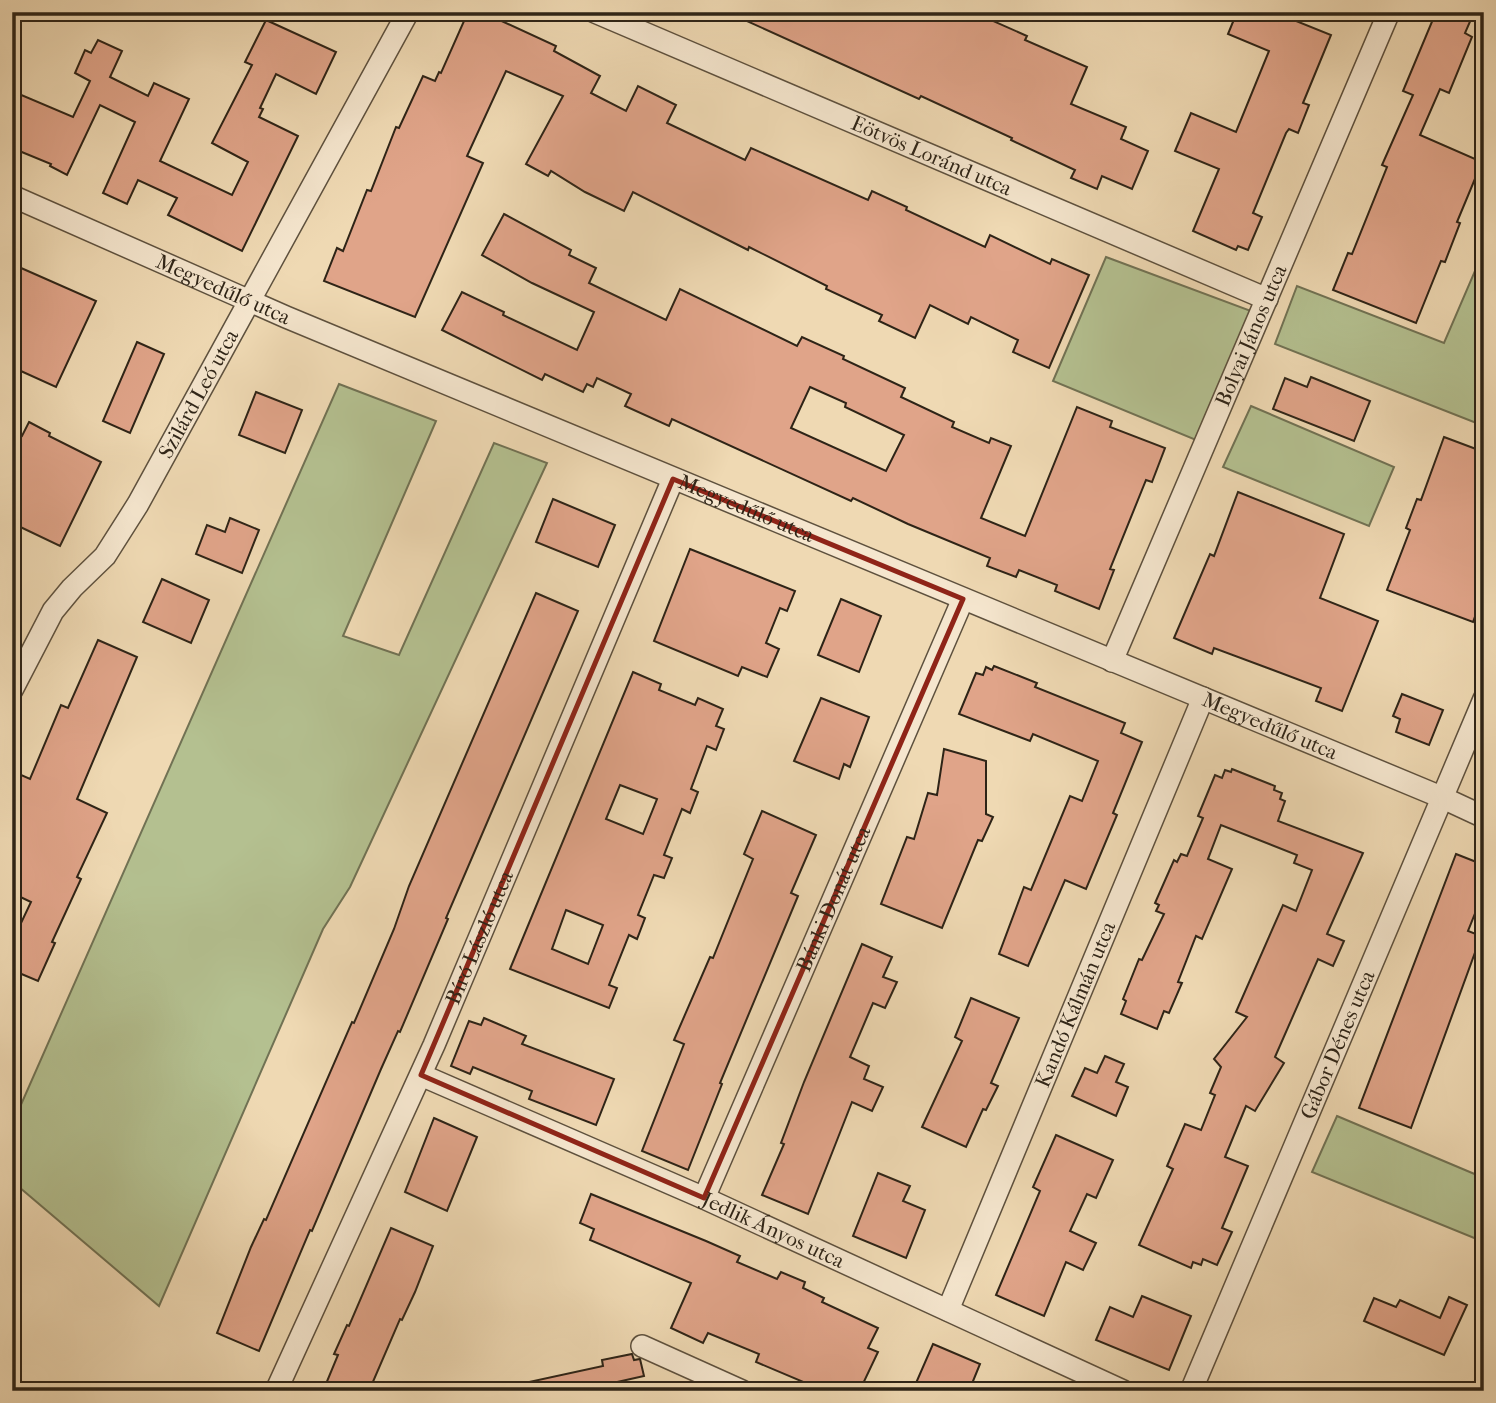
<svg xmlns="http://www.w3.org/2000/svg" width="1496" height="1403" font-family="'IM FELL French Canon',serif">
	<rect width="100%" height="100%" fill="#efd9b3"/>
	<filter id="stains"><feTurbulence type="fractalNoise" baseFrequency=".00286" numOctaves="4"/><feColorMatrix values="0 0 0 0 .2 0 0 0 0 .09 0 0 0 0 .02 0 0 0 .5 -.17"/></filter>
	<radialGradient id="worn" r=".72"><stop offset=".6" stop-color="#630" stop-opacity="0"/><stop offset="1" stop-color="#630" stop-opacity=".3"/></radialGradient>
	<g fill="#b4c090" stroke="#717254" stroke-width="2">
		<path d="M 1484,250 L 1484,426 L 1275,344 L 1297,286 L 1444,343 Z"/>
		<path d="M 1106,257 L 1251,311 L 1196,440 L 1053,381 Z"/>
		<path d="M 339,384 L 436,421 L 343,636 L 399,655 L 494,443 L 547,463 L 350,887 L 323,929 L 159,1306 L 12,1181 L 12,1125 Z"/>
		<path d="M 1251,406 L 1394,467 L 1369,526 L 1223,467 Z"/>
		<path d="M 1337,1116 L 1484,1178 L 1484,1242 L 1312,1172 Z"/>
	</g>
	<g fill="#e0a489" stroke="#2e2417" stroke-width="2" fill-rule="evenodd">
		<path d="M 468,12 L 482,12 L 556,46 L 554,51 L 600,76 L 591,93 L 626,111 L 638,86 L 676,105 L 667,123 L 745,160 L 751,148 L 868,200 L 872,191 L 907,207 L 906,210 L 985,247 L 990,235 L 1050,264 L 1052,259 L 1089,275 L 1049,368 L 1013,352 L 1018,340 L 971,317 L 968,324 L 930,305 L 915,338 L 879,321 L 882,315 L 826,289 L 827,286 L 749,247 L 748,250 L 633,192 L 624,211 L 585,192 L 551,171 L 548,176 L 526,164 L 563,96 L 506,71 L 467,156 L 483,163 L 415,317 L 324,281 L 337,248 L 343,251 L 367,190 L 371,191 L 396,127 L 399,128 L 423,76 L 435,81 L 439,72 L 441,73 Z"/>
		<path d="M 727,12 L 973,12 L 1027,36 L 1025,40 L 1087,67 L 1071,104 L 1126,127 L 1121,139 L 1148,151 L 1132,189 L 1102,176 L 1097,189 L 1071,178 L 1075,170 L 1011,140 L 1012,138 L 921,96 L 919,99 Z"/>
		<path d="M 1237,12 L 1288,12 L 1286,17 L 1331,35 L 1303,103 L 1309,105 L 1298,133 L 1289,129 L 1286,133 L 1253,213 L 1262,217 L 1248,250 L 1238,246 L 1236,250 L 1193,231 L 1219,169 L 1175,151 L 1191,113 L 1236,132 L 1269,51 L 1228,34 Z"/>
		<path d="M 1436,12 L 1461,12 L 1472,17 L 1465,33 L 1472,37 L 1449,93 L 1440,89 L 1420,135 L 1482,162 L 1457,222 L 1460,223 L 1445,262 L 1441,261 L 1416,323 L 1333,290 L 1348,253 L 1352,254 L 1387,167 L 1382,165 L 1413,95 L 1403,91 Z"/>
		<path d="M 266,20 L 336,52 L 316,94 L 276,74 L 260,108 L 263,109 L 259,117 L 298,136 L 242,251 L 168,215 L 177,198 L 138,180 L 127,204 L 103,193 L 135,122 L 100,105 L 67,175 L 50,166 L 51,164 L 12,148 L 12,91 L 73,117 L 90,81 L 75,73 L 85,50 L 91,53 L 98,40 L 122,51 L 110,77 L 148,96 L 154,83 L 189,99 L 160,161 L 232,195 L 248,162 L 212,143 L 252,65 L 245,62 Z"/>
		<path d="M 504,214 L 571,250 L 569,255 L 596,268 L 589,283 L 666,320 L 680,289 L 797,346 L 802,337 L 844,356 L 843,359 L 905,388 L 901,397 L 954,422 L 952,427 L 989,443 L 991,438 L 1011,446 L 981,518 L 1025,536 L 1077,407 L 1112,421 L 1110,427 L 1165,448 L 1152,482 L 1146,480 L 1110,569 L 1114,570 L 1099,609 L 1055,591 L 1057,585 L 1019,570 L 1016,577 L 987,566 L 990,558 L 908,524 L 853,498 L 851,501 L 672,419 L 669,426 L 625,406 L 631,394 L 597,378 L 593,387 L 587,384 L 583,392 L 545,374 L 542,380 L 442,330 L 462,292 L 504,312 L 503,315 L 577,350 L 594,312 L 532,283 L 482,255 ZM 810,387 L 846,403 L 845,407 L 904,435 L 886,471 L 791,428 Z"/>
		<path d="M 12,264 L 96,301 L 56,387 L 12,367 Z"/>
		<path d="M 137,342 L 164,354 L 130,433 L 103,421 Z"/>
		<path d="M 1311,377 L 1370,401 L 1354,441 L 1273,409 L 1285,378 L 1307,387 Z"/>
		<path d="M 256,392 L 302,410 L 285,453 L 239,435 Z"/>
		<path d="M 29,422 L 50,433 L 49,436 L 101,462 L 60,546 L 12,523 L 12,431 L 22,436 Z"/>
		<path d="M 1444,437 L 1484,452 L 1484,592 L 1473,622 L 1387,590 L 1410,530 L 1406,528 L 1417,499 L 1421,500 Z"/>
		<path d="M 1238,492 L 1344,534 L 1320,598 L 1378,621 L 1342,711 L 1316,701 L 1321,688 L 1214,648 L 1212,654 L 1174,638 L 1210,554 L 1214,556 Z"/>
		<path d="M 553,499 L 615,525 L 598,567 L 536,542 Z"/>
		<path d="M 230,518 L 259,530 L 242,573 L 196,554 L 207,525 L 225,532 Z"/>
		<path d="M 690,549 L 795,591 L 787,611 L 780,608 L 766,643 L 779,649 L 767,677 L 742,667 L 738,676 L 654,641 Z"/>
		<path d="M 162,579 L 209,600 L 191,643 L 143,622 Z"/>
		<path d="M 536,593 L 578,611 L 446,918 L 448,919 L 400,1032 L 398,1031 L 381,1069 L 312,1231 L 310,1230 L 259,1351 L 217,1333 L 251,1247 L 264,1219 L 266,1220 L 352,1022 L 354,1023 L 394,929 L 409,886 Z"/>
		<path d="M 841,599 L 881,616 L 859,672 L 818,655 Z"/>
		<path d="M 98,640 L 137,657 L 77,799 L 107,813 L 77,877 L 81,879 L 52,942 L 55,943 L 38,981 L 12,970 L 12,942 L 31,902 L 12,893 L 12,790 L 19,774 L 30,779 L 61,705 L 68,708 Z"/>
		<path d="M 994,666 L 1037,683 L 1035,687 L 1125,723 L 1121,733 L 1142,742 L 1113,813 L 1117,815 L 1086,889 L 1065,880 L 1028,966 L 999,954 L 1024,887 L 1031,890 L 1070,796 L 1082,801 L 1098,761 L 1033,734 L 1030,741 L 959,714 L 976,673 L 983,675 L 986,667 L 992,670 Z"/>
		<path d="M 633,672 L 661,684 L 659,690 L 695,705 L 698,698 L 723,709 L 716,726 L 724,729 L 716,750 L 707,746 L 691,789 L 698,792 L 690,813 L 682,809 L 664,855 L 672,858 L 664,878 L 654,875 L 638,915 L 645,918 L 637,939 L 629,935 L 609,985 L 617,988 L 609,1008 L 510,969 ZM 620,785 L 657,799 L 643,834 L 606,819 ZM 566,910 L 603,925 L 588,964 L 552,949 Z"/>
		<path d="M 1402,694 L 1443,710 L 1429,745 L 1396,732 L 1400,719 L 1393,716 Z"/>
		<path d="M 821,698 L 869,717 L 850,767 L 844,764 L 839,779 L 794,761 Z"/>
		<path d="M 944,749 L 986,761 L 986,814 L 993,817 L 982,841 L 978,840 L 942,928 L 881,904 L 907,837 L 914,839 L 928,793 L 937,795 Z"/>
		<path d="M 1232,769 L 1275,786 L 1274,790 L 1282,793 L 1280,799 L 1285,801 L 1278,821 L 1363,853 L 1327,934 L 1344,941 L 1333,966 L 1318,959 L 1275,1057 L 1284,1063 L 1255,1111 L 1246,1106 L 1225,1157 L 1248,1166 L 1222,1228 L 1232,1232 L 1217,1265 L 1203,1259 L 1201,1265 L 1193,1262 L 1191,1268 L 1139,1245 L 1173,1169 L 1167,1166 L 1185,1124 L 1201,1130 L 1215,1095 L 1210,1093 L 1221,1067 L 1214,1059 L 1247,1017 L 1236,1012 L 1283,905 L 1296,911 L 1312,870 L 1294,863 L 1297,855 L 1221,825 L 1208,859 L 1232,869 L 1202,939 L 1196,936 L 1178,982 L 1182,983 L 1169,1013 L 1164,1011 L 1157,1029 L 1121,1014 L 1126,1001 L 1123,999 L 1139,959 L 1142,960 L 1164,914 L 1156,911 L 1159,905 L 1155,903 L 1174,860 L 1177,862 L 1181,854 L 1187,856 L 1203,818 L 1198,816 L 1215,775 L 1222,778 L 1225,770 L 1231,772 Z"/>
		<path d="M 762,811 L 816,835 L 791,893 L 798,896 L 720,1083 L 722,1084 L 688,1170 L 642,1151 L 684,1044 L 674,1040 L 710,957 L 713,958 L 753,859 L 744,854 Z"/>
		<path d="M 1456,854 L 1484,865 L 1484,891 L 1468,931 L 1481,936 L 1411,1128 L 1359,1108 Z"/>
		<path d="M 862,944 L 892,957 L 883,977 L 897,982 L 885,1008 L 873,1003 L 850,1057 L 869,1066 L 864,1079 L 883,1087 L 872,1111 L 852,1102 L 808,1214 L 762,1195 L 784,1144 L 781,1143 L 804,1082 Z"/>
		<path d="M 971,998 L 1019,1018 L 991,1083 L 998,1086 L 986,1110 L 983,1109 L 966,1147 L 922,1127 L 962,1041 L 955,1037 Z"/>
		<path d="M 484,1018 L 526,1036 L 522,1044 L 614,1079 L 596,1125 L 529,1099 L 532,1091 L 473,1067 L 470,1074 L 451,1066 L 469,1021 L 481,1025 Z"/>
		<path d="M 1105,1056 L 1124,1064 L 1116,1082 L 1128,1087 L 1116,1116 L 1072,1096 L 1085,1068 L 1097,1073 Z"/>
		<path d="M 434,1118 L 477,1137 L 447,1211 L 405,1192 Z"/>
		<path d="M 1056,1135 L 1113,1160 L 1096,1198 L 1087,1194 L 1070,1231 L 1096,1243 L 1083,1270 L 1066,1262 L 1044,1316 L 996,1295 L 1040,1191 L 1033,1187 Z"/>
		<path d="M 878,1173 L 910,1186 L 903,1201 L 925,1210 L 906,1258 L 853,1236 Z"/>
		<path d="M 591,1194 L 706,1241 L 740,1256 L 737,1262 L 777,1279 L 781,1272 L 805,1282 L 803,1288 L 824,1298 L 822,1302 L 878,1328 L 868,1348 L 878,1352 L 860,1390 L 850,1385 L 847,1391 L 811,1391 L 813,1386 L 756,1362 L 759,1354 L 708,1333 L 703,1343 L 671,1328 L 691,1283 L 590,1240 L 594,1229 L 580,1223 Z"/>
		<path d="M 391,1228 L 433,1246 L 415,1292 L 402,1320 L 400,1319 L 369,1391 L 323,1391 L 338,1355 L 334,1354 L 347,1325 L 349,1326 Z"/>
		<path d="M 1142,1296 L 1191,1316 L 1169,1370 L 1096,1340 L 1110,1307 L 1133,1317 Z"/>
		<path d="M 1449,1297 L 1467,1305 L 1444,1355 L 1364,1321 L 1374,1298 L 1396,1307 L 1400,1300 L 1440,1318 Z"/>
		<path d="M 933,1344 L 980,1364 L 969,1391 L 934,1391 L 916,1383 Z"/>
		<path d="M 632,1354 L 634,1360 L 640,1359 L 644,1376 L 577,1391 L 530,1391 L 529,1382 L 603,1366 L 602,1360 Z"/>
	</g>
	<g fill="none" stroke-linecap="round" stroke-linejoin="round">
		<defs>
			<g id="minor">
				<path id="s1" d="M 595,12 L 1267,299"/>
				<path id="s2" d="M 12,196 L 286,317 L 1441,797 L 1484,817"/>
				<path id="s3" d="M 1112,661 L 1389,12"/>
				<path id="s4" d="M 12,690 L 53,611 L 72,588 L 105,556 L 138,504 L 408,12"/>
				<path id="s5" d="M 421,1075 L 704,1198 L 1123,1391"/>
				<path id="s6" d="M 704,1198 L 963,599"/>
				<path id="s7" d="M 948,1310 L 1203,698"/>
				<path d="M 642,1346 L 742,1391"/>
				<path id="s8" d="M 276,1391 L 434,1045 L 673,479"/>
				<path id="s9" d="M 1191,1391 L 1484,699"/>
			</g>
		</defs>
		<use href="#minor" stroke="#5e513e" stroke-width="24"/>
		<use href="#minor" stroke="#f5e6ce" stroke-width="21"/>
	</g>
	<path fill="none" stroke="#8f2418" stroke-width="5" stroke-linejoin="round" d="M 673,479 L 963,599 L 704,1198 L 421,1075 Z"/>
	<g text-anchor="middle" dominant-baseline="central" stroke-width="6" stroke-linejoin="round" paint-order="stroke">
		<g font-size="21" fill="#2e2417" stroke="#f5e6ce">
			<text stroke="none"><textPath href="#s1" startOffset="366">Eötvös Loránd utca</textPath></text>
			<text stroke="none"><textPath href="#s2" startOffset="231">Megyedűlő utca</textPath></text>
			<text stroke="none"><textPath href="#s3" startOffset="354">Bolyai János utca</textPath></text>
			<text stroke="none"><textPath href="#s4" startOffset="352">Szilárd Leó utca</textPath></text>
			<text stroke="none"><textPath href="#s2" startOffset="798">Megyedűlő utca</textPath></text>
			<text stroke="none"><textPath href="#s2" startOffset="1365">Megyedűlő utca</textPath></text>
			<text stroke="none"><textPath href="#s6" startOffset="326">Bánki Donát utca</textPath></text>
			<text stroke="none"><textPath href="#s8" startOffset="497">Bíró László utca</textPath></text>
			<text stroke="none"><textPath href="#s7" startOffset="331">Kandó Kálmán utca</textPath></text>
			<text stroke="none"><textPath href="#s9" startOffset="376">Gábor Dénes utca</textPath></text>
			<text stroke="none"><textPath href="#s5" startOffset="385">Jedlik Ányos utca</textPath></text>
		</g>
	</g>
	<rect width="1496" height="1403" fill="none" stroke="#efd9b3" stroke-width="42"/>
	<rect x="14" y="14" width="1468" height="1375" fill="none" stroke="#2e2417" stroke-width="3.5"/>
	<rect x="21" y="21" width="1454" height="1361" fill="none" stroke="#2e2417" stroke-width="2"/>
	<rect width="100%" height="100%" filter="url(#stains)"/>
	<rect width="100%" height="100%" fill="url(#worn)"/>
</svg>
